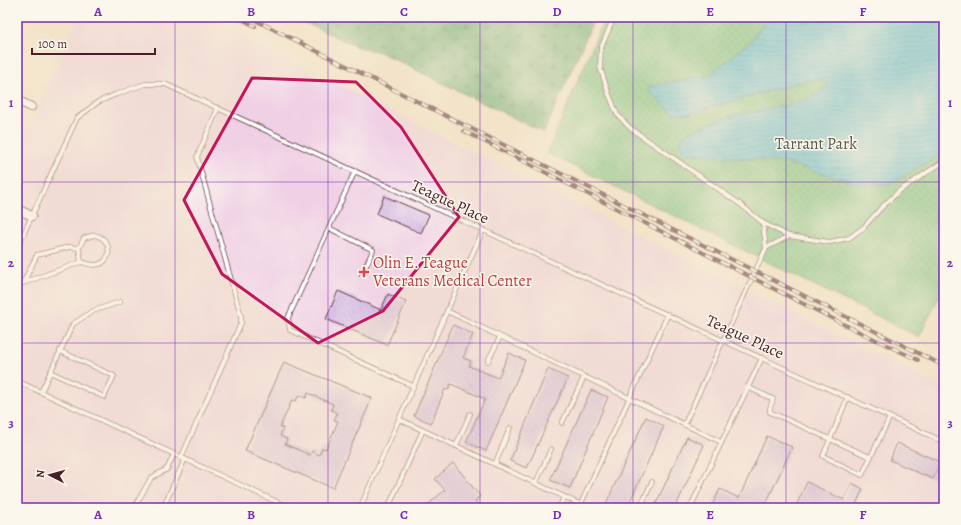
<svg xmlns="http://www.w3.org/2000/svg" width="961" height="525" font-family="Alegreya,serif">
	<defs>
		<pattern id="green-dots" width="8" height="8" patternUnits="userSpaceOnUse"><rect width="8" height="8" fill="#79c685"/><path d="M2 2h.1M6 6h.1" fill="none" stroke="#65a06d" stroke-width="1.8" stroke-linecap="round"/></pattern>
		<pattern id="forest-firs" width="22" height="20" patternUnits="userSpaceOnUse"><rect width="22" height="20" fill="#62ab72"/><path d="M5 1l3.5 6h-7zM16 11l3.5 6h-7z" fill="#538b5e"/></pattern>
		<pattern id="water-rules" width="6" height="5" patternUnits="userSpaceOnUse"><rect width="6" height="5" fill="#5fc5dc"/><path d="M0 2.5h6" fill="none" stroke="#509fb3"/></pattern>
		<pattern id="building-back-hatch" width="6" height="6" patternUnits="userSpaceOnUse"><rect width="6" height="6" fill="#d1b2e9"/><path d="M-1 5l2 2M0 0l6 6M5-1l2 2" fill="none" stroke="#ac90bd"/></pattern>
	</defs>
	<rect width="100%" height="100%" fill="#fbf7ec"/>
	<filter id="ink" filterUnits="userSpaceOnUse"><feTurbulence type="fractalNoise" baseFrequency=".025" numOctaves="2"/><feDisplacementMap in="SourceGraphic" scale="8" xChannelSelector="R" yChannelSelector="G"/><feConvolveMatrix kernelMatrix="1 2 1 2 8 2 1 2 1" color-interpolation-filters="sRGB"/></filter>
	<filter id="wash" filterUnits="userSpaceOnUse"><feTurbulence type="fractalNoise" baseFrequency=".012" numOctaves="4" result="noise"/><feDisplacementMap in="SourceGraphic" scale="16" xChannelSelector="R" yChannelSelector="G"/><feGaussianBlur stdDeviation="0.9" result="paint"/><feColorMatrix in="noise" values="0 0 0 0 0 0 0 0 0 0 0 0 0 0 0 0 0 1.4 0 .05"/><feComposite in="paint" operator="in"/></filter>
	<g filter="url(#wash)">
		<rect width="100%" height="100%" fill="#f3e3c8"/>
		<path fill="#f0d0e5" d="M 78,17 L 204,17 L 944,388 L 944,508 L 17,508 L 17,155 Z"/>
		<path fill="url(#green-dots)" stroke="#627258" d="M 605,17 L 944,17 L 944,291 L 942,291 L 919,337 L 547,153 Z"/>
		<path fill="url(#forest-firs)" stroke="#56654e" d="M 293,17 L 595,17 L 544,133 L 379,52 L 357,47 Z"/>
		<path fill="url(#water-rules)" stroke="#547284" d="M 769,17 L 944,17 L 944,150 L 931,160 L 890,184 L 863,185 L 782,162 L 686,153 L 680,146 L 683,136 C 698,128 714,121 729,117 C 753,110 815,105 828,85 L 822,79 L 805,81 L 686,114 L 674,114 L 647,90 L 652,86 L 708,76 L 751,41 Z"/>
		<g id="blocks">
			<g fill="url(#building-back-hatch)" fill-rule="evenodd">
				<path d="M 384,196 L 429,215 L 421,233 L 377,214 Z"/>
				<path d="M 338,291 L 381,310 L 388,294 L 406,302 L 387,345 L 326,319 Z"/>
				<path d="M 453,325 L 473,334 L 463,358 L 471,361 L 469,366 L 498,378 L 509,353 L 525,360 L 486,451 L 466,442 L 485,399 L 451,384 L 448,390 L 445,389 L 431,423 L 414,416 Z"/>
				<path d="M 284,362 L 372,398 L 333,488 L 245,451 ZM 308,393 L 333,404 L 331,410 L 337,413 L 334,420 L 338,421 L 326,449 L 322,448 L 319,455 L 312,451 L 310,455 L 285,444 L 287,439 L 280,436 L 283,428 L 280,427 L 292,400 L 296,401 L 299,395 L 306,398 Z"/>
				<path d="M 548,369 L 568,378 L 527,468 L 510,461 Z"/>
				<path d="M 591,390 L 608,397 L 570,488 L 550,480 Z"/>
				<path d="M 646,417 L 664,426 L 627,508 L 604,508 Z"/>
				<path d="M 767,436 L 792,447 L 764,508 L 711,508 L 720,489 L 739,498 Z"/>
				<path d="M 687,437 L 704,445 L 675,508 L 654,508 Z"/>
				<path d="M 897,443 L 940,462 L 933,479 L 890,460 Z"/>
				<path d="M 453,463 L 480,496 L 475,501 L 481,508 L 424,508 L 445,490 L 435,479 Z"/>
				<path d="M 807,482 L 844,500 L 852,483 L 863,489 L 854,508 L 795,508 Z"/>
			</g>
		</g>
	</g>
	<g filter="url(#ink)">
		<use href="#blocks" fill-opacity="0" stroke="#633c43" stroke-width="1"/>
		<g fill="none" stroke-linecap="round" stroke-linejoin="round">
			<defs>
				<g id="service">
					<path d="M 614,17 L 601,48 L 600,67 L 608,92 L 617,114 L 630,128 L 740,204 L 763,223 L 766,248 L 684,425"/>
					<path d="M 355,171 L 288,318 L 290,330 L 413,386"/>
					<path d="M 763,223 L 789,236"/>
					<path d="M 329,228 L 373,250 L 362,275"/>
					<path d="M 483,230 L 399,419 L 588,508"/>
					<path d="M 94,235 C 113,238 114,264 94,265 C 90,265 86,263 81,262 L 79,248 L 84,238 Z"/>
					<path d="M 17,248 L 77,118 L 98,102 L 117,94 L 145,84 L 165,84 L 944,442"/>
					<path d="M 766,248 L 789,236 L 830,242 L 849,238 L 863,228 L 880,209 L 899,191 L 944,161"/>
					<path d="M 17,283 L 23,283 L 81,262"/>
					<path d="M 23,283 L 37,255 L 69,247 L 79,248"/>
					<path d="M 447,311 L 721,442"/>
					<path d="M 488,361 L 500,337"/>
					<path d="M 50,372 L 104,397 L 114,376 L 60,351"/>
					<path d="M 17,381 L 290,508"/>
					<path d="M 747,387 L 773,399 L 770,408 L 770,412 L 870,457"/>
					<path d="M 41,392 L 73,324 L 93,311 L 120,302"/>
					<path d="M 848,397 L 823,456 L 862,475 L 890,417"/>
					<path d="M 562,423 L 584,377"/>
					<path d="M 456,446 L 470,414"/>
					<path d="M 181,458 L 241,323 L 241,316 L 197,157 L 218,108"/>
					<path d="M 495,464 L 510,428"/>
					<path d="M 536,483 L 551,449"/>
					<path d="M 134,508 L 151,478 L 167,469 L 174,454"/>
					<path d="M 163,508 L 185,459"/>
					<path d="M 360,508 L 399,419"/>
					<path d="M 388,508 L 423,430"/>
					<path d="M 559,508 L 564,497"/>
					<path d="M 579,508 L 668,314"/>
					<path d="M 640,508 L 652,482"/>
					<path d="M 690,508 L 762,358"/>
					<path d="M 941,508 L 944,500"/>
				</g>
				<g id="minor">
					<path d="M 17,100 L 31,107"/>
					<path d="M 17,209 L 32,216"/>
				</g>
			</defs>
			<use href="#service" stroke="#633c43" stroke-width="5.5"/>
			<use href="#minor" stroke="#633c43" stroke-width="10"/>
			<use href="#service" stroke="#fff" stroke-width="4"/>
			<use href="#minor" stroke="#fff" stroke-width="8"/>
			<defs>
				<g id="rail">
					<path d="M 237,17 L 255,26"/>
					<path d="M 249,17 L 944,366"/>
					<path d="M 464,131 L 843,324 L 918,360"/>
				</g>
			</defs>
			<use href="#rail" stroke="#4a1f2b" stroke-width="4"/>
			<use href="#rail" stroke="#fbf7ec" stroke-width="2.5" stroke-dasharray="8" stroke-linecap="butt"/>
		</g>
	</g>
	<path d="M0 0H961V525H0ZM 252,78 L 356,82 L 401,127 L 459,217 L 383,311 L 318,343 L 222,274 L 184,200 Z" fill="#f3e3c8" fill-opacity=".55" fill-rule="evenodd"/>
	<path fill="none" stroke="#c2185b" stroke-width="3" stroke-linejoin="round" d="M 252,78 L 356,82 L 401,127 L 459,217 L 383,311 L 318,343 L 222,274 L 184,200 Z"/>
	<path fill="none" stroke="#7b2cbf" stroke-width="1" stroke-opacity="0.55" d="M 175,17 L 175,508M 328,17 L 328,508M 480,17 L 480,508M 633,17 L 633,508M 786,17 L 786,508M 17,182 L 944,182M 17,343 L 944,343"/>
	<path fill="#e0444e" stroke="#fbf7ec" stroke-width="1.5" d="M362 266h4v4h4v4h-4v4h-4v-4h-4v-4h4z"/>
	<g text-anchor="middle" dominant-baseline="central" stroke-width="3" stroke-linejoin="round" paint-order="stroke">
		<g font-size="16" fill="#5a594a" stroke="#fbf7ec">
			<text x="816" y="144">Tarrant Park</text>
		</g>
		<g font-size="16" fill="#4a1f2b" stroke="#fbf7ec">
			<text transform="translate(450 202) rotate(25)">Teague Place</text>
			<text transform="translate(745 337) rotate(25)">Teague Place</text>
		</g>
		<g font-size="16" fill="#be3a42" stroke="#fbf7ec" text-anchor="start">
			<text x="373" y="263">Olin E. Teague<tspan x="373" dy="18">Veterans Medical Center</tspan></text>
		</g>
	</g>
	<rect width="961" height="525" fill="none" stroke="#fbf7ec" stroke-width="44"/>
	<g transform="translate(50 475) rotate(276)" stroke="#fbf7ec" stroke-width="3" paint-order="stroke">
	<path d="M0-3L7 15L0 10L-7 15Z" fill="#4a1f2b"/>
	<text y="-6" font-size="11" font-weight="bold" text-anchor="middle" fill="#4a1f2b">N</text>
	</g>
	<path d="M32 48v6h123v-6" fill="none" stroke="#4a1f2b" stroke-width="2"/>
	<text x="38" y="48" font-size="12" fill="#4a1f2b" stroke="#fbf7ec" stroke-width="3" paint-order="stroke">100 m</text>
	<rect x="22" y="22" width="917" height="481" fill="none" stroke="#7b2cbf" stroke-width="1.5"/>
	<g font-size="13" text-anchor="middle" font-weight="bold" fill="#7b2cbf">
		<text x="98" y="16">A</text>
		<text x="251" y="16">B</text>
		<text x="404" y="16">C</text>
		<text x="557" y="16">D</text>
		<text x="710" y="16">E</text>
		<text x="863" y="16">F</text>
		<text x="11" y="107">1</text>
		<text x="950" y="107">1</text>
		<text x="11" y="267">2</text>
		<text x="950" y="267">2</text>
		<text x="11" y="427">3</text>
		<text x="950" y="427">3</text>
		<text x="98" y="519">A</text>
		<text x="251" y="519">B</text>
		<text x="404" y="519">C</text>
		<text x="557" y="519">D</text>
		<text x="710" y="519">E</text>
		<text x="863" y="519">F</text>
	</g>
</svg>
